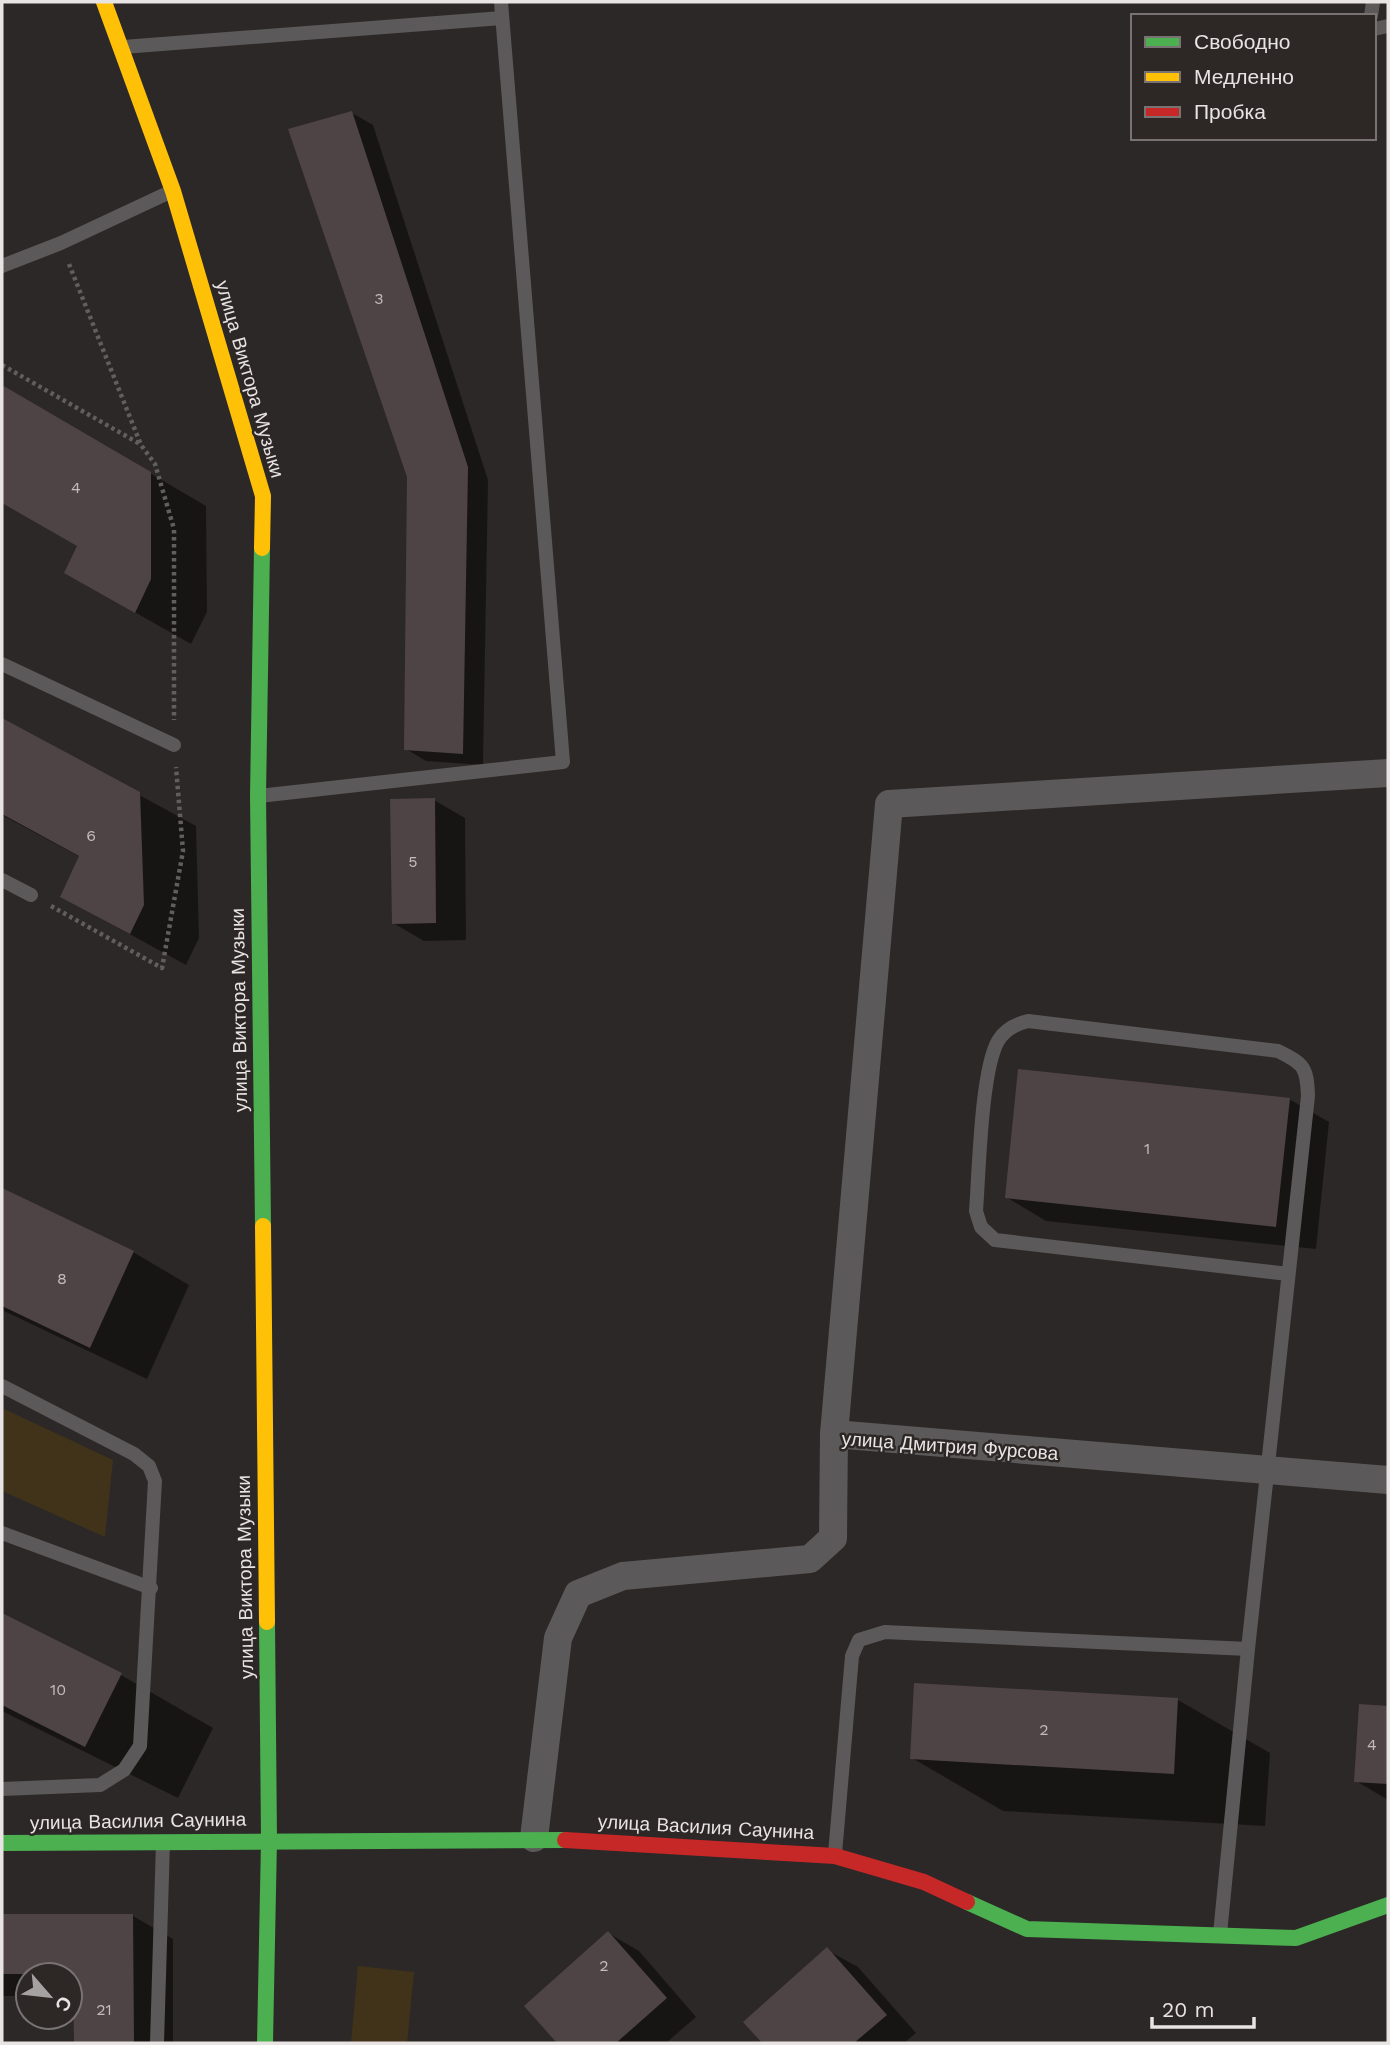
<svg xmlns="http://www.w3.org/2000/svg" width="1390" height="2045" font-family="'Work Sans',sans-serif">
	<rect width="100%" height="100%" fill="#2c2827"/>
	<g fill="#41331a">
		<path d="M 2,1408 L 113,1460 L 105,1537 L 2,1491 Z"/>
		<path d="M 358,1966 L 414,1972 L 407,2043 L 351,2043 Z"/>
	</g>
	<g fill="#0007">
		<path d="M 352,113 L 373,125 L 488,480 L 483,765 L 426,761 L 406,749 L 408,477 Z"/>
		<path d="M 2,386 L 206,506 L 207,612 L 191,644 L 122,605 L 79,545 L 2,501 Z"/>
		<path d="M 2,720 L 196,826 L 199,938 L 186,965 L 62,897 L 80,857 L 2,815 Z"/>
		<path d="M 434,800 L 465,818 L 466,940 L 424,941 L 393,923 Z"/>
		<path d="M 1289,1099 L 1329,1122 L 1316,1249 L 1046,1221 L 1006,1197 Z"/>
		<path d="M 2,1190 L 133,1252 L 189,1285 L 147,1379 L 2,1310 Z"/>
		<path d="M 2,1615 L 121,1675 L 213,1728 L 178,1798 L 2,1711 Z"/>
		<path d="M 1178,1700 L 1270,1753 L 1265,1826 L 1003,1811 L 912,1758 Z"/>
		<path d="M 1361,1706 L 1388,1708 L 1388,1800 L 1356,1781 Z"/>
		<path d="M 2,1916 L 133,1916 L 173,1939 L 173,2043 L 75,2043 L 75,1996 L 70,1996 L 70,1975 L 28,1975 L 28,1996 L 2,1996 Z"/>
		<path d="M 608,1933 L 639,1951 L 696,2017 L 666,2043 L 559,2043 L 526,2006 Z"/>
		<path d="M 827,1950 L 858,1967 L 916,2033 L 904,2043 L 764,2043 L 746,2022 Z"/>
	</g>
	<g fill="#4f4445">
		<path d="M 352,111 L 468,467 L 463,754 L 404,750 L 407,477 L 288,129 Z"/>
		<path d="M 2,385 L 151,472 L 151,579 L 135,613 L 64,573 L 77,546 L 2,503 Z"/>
		<path d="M 2,718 L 140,792 L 144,905 L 130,934 L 60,897 L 79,856 L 2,814 Z"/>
		<path d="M 435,798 L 436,923 L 392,924 L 390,799 Z"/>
		<path d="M 1018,1069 L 1290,1098 L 1276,1227 L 1005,1198 Z"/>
		<path d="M 2,1188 L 134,1251 L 90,1348 L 2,1306 Z"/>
		<path d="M 2,1613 L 122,1673 L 85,1747 L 2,1705 Z"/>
		<path d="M 914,1683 L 1178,1698 L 1174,1774 L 910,1759 Z"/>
		<path d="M 1359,1704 L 1388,1706 L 1388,1784 L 1354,1782 Z"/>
		<path d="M 2,1914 L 133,1914 L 134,2043 L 74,2043 L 73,1974 L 2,1974 Z"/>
		<path d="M 608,1931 L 667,1998 L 616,2043 L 557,2043 L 524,2006 Z"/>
		<path d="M 827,1947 L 887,2015 L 854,2043 L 762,2043 L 743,2022 Z"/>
	</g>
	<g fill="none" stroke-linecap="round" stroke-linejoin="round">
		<g stroke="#605e5e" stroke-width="4.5" stroke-dasharray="3.5 3.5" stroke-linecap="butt">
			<path d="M 69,264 L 141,445 L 155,464 L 174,529 L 174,720"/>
			<path d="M 2,365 L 140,444"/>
			<path d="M 51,906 L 162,968 L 183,851 L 176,767"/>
		</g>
		<g stroke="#5b5959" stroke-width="14">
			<path d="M 1371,16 L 1373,2"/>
			<path d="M 1374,29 L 1388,26"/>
			<path d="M 123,47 L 502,18"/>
			<path d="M 2,266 L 61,243 L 170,192"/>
			<path d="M 2,664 L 174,745"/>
			<path d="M 259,796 L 563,762 L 501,2"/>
			<path d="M 2,880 L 31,895"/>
			<path d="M 2,1386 L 134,1454 L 149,1466 L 155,1481 L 140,1746 L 124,1770 L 100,1785 L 2,1789"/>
			<path d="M 2,1533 L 151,1588"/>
			<path d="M 1248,1649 L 1308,1096 C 1307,1067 1304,1064 1278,1051 L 1028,1021 C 1016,1024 1005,1029 998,1041 C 981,1071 979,1172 976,1211 L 981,1227 L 995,1240 L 1288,1274"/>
			<path d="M 835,1854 L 852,1656 L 859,1640 L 885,1632 L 1248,1649 L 1220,1934"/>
			<path d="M 157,2043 L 163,1842"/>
		</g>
		<g stroke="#5b5959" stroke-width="28">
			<path d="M 834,1434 L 889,804 L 1388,773"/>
			<path d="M 534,1838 L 558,1638 L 578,1594 L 623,1576 L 810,1559 L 833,1538 L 834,1434 L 1388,1480"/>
		</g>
		<g stroke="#4caf50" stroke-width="16">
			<path d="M 262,548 L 258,796 L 263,1226"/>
			<path d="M 2,1843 L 565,1840"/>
			<path d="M 967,1902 L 1027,1929 L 1296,1938 L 1388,1905"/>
			<path d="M 265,2043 L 269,1840 L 267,1622"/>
		</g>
		<g stroke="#ffc107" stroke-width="16">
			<path d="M 104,2 L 173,191 L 263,496 L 262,548"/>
			<path d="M 263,1226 L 267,1622"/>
		</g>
		<path stroke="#c62828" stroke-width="16" d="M 565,1840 L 835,1856 L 924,1882 L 967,1902"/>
	</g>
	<g text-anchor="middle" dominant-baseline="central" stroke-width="5" stroke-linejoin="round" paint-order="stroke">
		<g font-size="16" fill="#c2bcbc">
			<text x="379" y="298">3</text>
			<text x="76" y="487">4</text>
			<text x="91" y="835">6</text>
			<text x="413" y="861">5</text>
			<text x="1147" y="1148">1</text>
			<text x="62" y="1278">8</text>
			<text x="58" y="1689">10</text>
			<text x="1044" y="1729">2</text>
			<text x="1372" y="1744">4</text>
			<text x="604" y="1965">2</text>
			<text x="104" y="2009">21</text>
		</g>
		<g font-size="19" fill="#e8e4e3" stroke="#2d2726">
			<text transform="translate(250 379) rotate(74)">улица Виктора Музыки</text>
			<text transform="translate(239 1010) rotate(-91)">улица Виктора Музыки</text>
			<text transform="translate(950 1446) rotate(4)">улица Дмитрия Фурсова</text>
			<text transform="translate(245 1577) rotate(-91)">улица Виктора Музыки</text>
			<text transform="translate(138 1821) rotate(-1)">улица Василия Саунина</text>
			<text transform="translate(706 1827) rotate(3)">улица Василия Саунина</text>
		</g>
	</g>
	<rect width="1390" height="2045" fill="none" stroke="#e8e4e3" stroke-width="7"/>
	<rect x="1131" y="14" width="245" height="126" fill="#2d2726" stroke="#787372" stroke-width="2"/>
	<rect x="1145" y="37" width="35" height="10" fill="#4caf50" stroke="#787372" stroke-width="2"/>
	<text x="1194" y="49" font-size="21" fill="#e8e4e3">Свободно</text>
	<rect x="1145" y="72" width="35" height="10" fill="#ffc107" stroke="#787372" stroke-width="2"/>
	<text x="1194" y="84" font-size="21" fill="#e8e4e3">Медленно</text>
	<rect x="1145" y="107" width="35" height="10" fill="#c62828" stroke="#787372" stroke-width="2"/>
	<text x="1194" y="119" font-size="21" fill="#e8e4e3">Пробка</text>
	<g transform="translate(49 1996) rotate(118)"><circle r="33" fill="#2d2726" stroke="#787372" stroke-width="2"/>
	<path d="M0-5L12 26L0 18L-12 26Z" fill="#a6a2a1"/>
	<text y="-10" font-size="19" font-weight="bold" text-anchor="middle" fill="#e8e4e3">С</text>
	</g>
	<path d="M1152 2017v10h102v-10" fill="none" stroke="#e8e4e3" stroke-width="3.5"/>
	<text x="1162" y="2017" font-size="21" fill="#e8e4e3" stroke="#2d2726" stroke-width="5" paint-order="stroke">20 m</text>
</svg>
